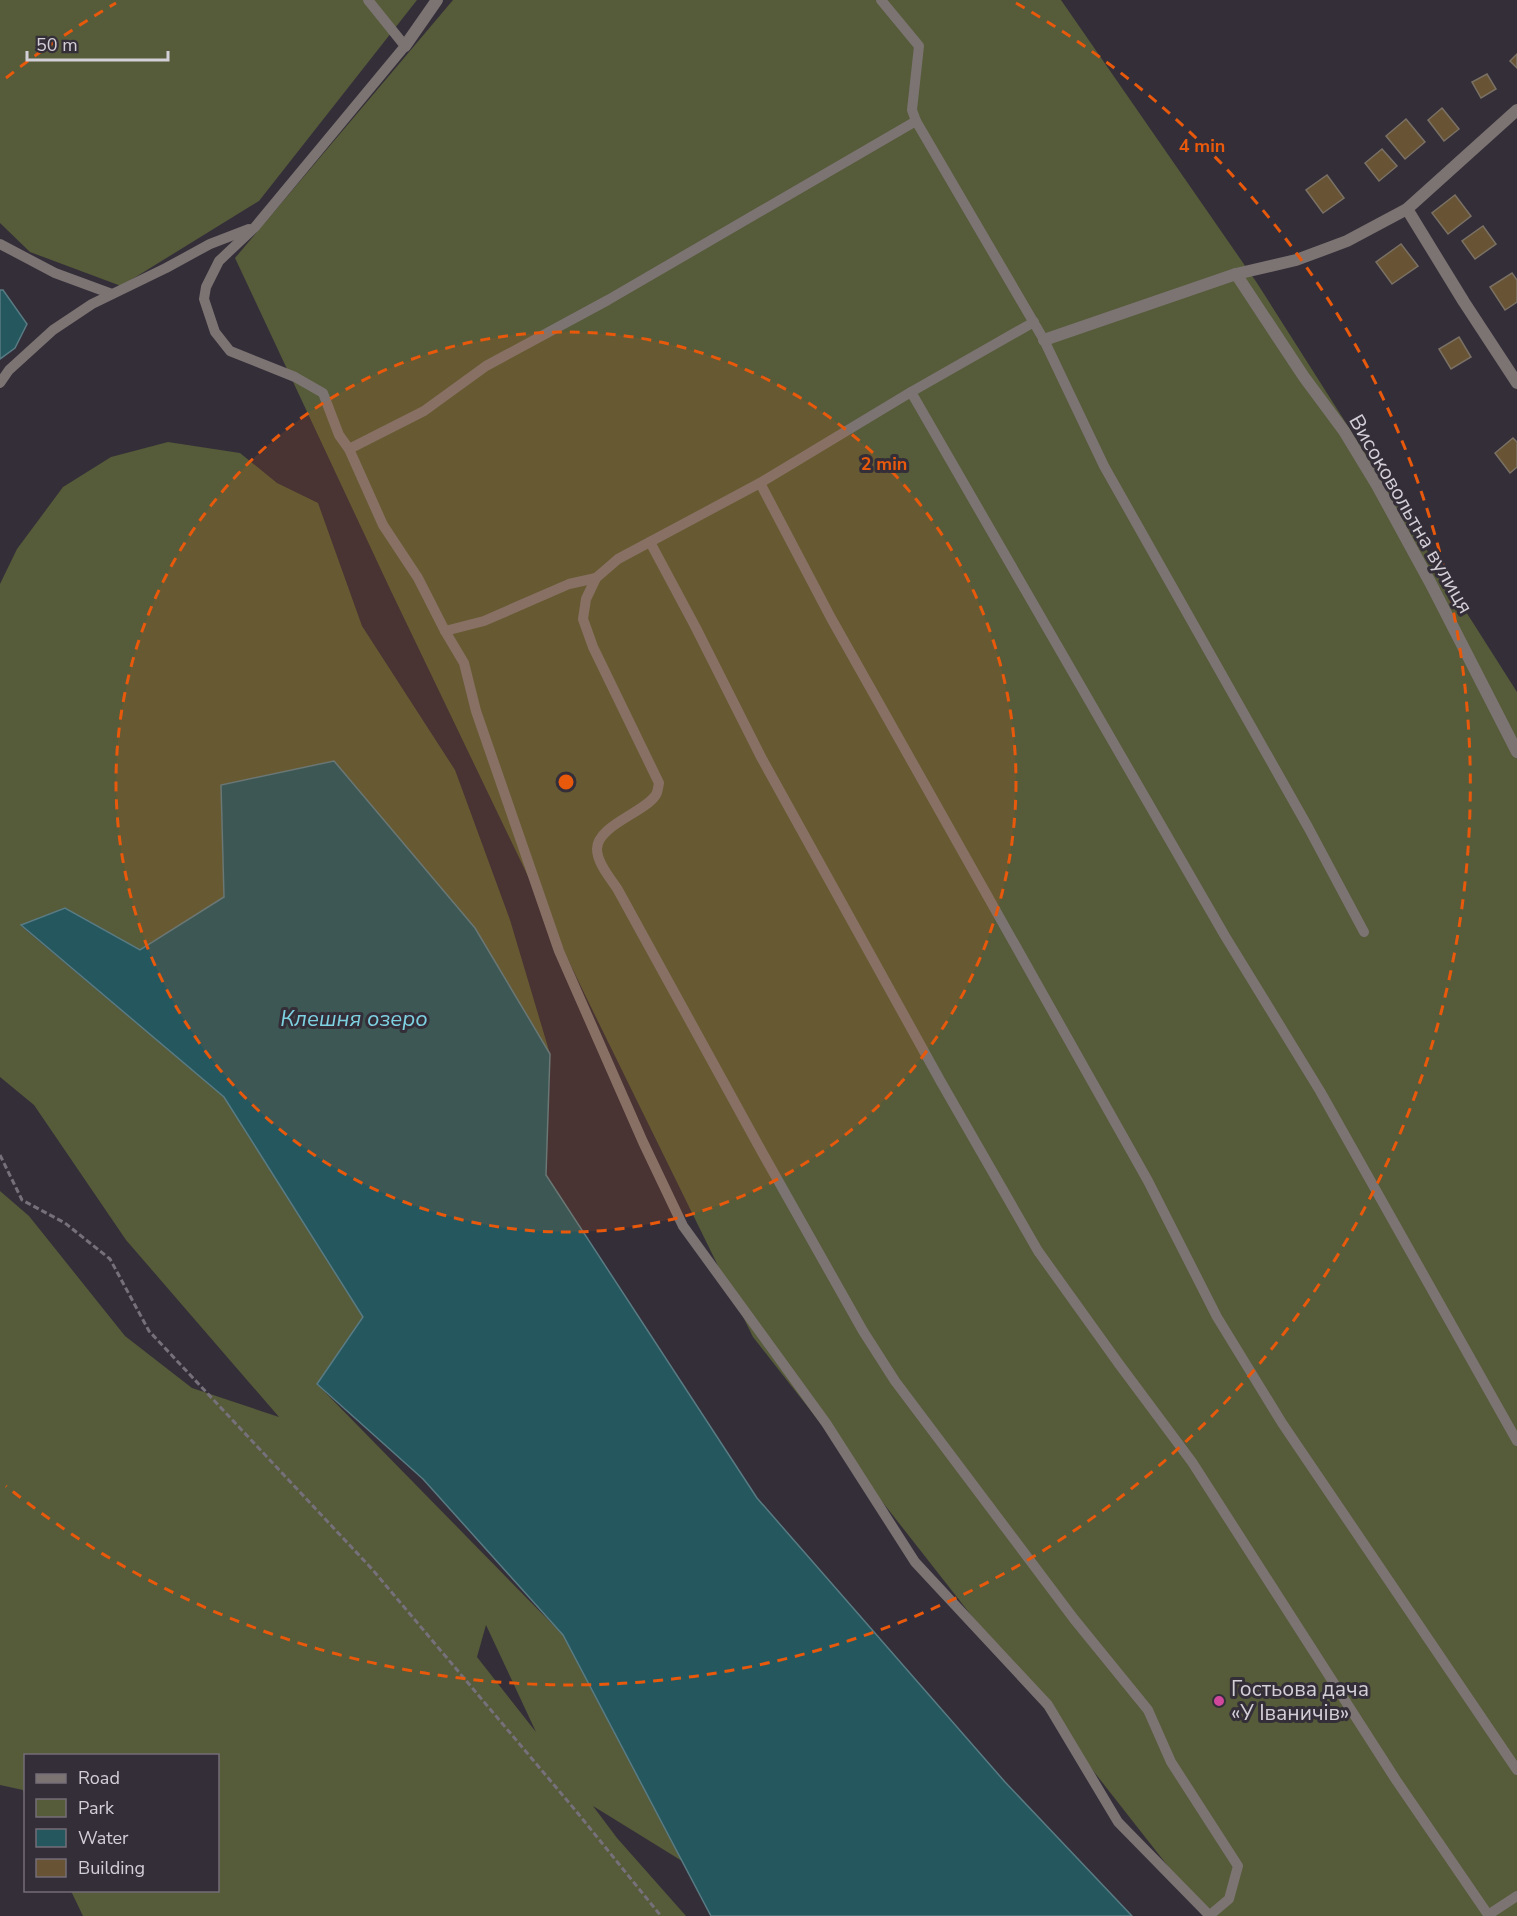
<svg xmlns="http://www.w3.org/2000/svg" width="1517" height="1916" font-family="'Nunito Sans',sans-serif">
	<rect width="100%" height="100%" fill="#342e39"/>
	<g fill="#565b39" fill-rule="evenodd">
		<path d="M 0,0 L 417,0 L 259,201 L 121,286 L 30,252 L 0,223 Z"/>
		<path d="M 453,0 L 1061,0 L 1257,283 L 1517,692 L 1517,1916 L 1207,1916 L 753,1337 L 588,1001 L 391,591 L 235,258 Z"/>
		<path d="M 168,442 L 240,453 L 277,483 L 318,503 L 362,626 L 455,770 L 510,920 L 550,1054 L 475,928 L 221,785 L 224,897 L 140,950 L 65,908 L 21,926 L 224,1097 L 363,1317 L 317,1384 L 563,1635 L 682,1861 L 593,1806 L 617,1838 L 686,1916 L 83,1916 L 71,1891 L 218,1890 L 218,1756 L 26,1756 L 25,1796 L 23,1790 L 0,1785 L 0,1191 L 29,1216 L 125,1336 L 192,1388 L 279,1417 L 126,1240 L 34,1105 L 0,1077 L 0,584 L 17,549 L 63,487 L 111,457 ZM 486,1625 L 536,1732 L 477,1657 Z"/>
	</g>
	<g fill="#25575f" stroke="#597b83" stroke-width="1.5">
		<path d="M 0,290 L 3,290 L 27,324 L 15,348 L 0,359 Z"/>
		<path d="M 334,761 L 475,928 L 550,1054 L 546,1175 L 757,1498 L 1005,1782 L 1132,1916 L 711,1916 L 563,1635 L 423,1479 L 317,1384 L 363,1317 L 224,1097 L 21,925 L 65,908 L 140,950 L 224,897 L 221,785 Z"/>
	</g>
	<g fill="#685434" stroke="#7a7164" stroke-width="1.5">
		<path d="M 1517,54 L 1517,68 L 1510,61 Z"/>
		<path d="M 1487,74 L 1496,89 L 1481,98 L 1472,82 Z"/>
		<path d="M 1442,108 L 1459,129 L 1444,141 L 1428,120 Z"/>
		<path d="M 1406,119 L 1425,142 L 1405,159 L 1386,136 Z"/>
		<path d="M 1382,149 L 1397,166 L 1379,181 L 1365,163 Z"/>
		<path d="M 1327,175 L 1344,198 L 1323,213 L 1306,190 Z"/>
		<path d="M 1455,195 L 1471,216 L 1448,234 L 1432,213 Z"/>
		<path d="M 1483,226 L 1496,244 L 1475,259 L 1462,241 Z"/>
		<path d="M 1401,244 L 1418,266 L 1392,284 L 1376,262 Z"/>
		<path d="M 1512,273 L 1517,280 L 1517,302 L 1505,310 L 1490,287 Z"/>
		<path d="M 1459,337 L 1471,357 L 1451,369 L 1439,349 Z"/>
		<path d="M 1513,438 L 1517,442 L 1517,467 L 1510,473 L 1495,453 Z"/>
	</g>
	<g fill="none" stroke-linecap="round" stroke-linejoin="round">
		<path stroke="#76707a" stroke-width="3" stroke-dasharray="6 3" stroke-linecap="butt" d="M 0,1155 L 22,1200 L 65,1223 L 110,1259 L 149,1331 L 372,1569 L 576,1811 L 661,1916"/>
		<g stroke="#7c7472" stroke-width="10">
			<path d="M 368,0 L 405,46 L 255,227 L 219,261 L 206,287 L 204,299 L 215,332 L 230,351 L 295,377 L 323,393 L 339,435 L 349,449 L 383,525 L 418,578 L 445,631 L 464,663 L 476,711 L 559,951 L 643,1142 L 683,1226 L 826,1423 L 915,1562 L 1048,1705 L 1118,1822 L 1210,1916"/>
			<path d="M 881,0 L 919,46 L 912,110 L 916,121 L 1044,340 L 1104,466 L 1308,827 L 1364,932"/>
			<path d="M 0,244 L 55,273 L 112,294"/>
			<path d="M 1034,322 L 911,392 L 760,483 L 618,559 L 596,578 L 586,599 L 583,619 L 593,647 L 659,783 C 658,787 658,793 655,796 C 643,813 597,826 597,849 C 597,863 611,879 618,890 L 762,1152 L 863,1331 L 895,1381 L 1074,1619 L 1148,1710 L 1171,1762 L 1238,1866 L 1229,1899 L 1210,1915"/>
			<path d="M 0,383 L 9,370 L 53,330 L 92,304 L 166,268 L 210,244 L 249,229"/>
			<path d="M 911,392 L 1225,936 L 1320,1091 L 1517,1441"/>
			<path d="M 349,449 L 424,411 L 486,366 L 608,300 L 916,121"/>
			<path d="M 760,483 L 831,618 L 1148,1181 L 1217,1317 L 1282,1423 L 1517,1770"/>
			<path d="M 650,542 L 696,628 L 761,757 L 941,1082 L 1038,1251 L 1119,1364 L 1192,1462 L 1396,1780 L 1489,1916"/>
			<path d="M 445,631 L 484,621 L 569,584 L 596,578"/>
			<path d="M 1488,1915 L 1517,1896"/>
		</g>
		<g stroke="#7c7472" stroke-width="12">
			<path d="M 405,46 L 437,0"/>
			<path d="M 1407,209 L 1464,302 L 1517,383"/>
			<path d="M 1236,274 L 1304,377 L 1344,431 L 1378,487 L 1431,584 L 1517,752"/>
			<path d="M 1044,340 L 1236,274 L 1296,260 L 1347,241 L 1407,209 L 1517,110"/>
		</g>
	</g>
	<circle cx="566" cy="782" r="450" fill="#e8590c" fill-opacity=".12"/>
	<g fill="none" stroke="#e8590c" stroke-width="3" stroke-dasharray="10 8">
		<circle cx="566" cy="782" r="450"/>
		<path d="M6 78A900 900 0 0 1 116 3M1016 3A900 900 0 1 1 6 1486"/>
	</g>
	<circle fill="#d1479c" stroke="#342e39" stroke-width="2" cx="1219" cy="1701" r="6"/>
	<g text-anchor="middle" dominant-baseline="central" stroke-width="6" stroke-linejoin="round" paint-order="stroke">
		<g font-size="21" fill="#d3cfd7" stroke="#342e39">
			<text transform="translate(1411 514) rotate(60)">Високовольтна вулиця</text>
		</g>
		<g font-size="21" fill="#d3cfd7" stroke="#342e39" text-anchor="start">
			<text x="1231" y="1689">Гостьова дача<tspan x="1231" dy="24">«У Іваничів»</tspan></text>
		</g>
		<g font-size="22" font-style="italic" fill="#7dd1e0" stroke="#342e39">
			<text x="354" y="1019">Клешня озеро</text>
		</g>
	</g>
	<circle cx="566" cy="782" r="9" fill="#e8590c" stroke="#342e39" stroke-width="3"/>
	<g font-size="18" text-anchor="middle" font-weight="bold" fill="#e8590c" stroke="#342e39" stroke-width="6" stroke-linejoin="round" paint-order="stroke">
		<text x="1202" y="152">4 min</text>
		<text x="884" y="470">2 min</text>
	</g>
	<rect x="24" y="1754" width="195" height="138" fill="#342e39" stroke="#746e78" stroke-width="1.5"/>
	<rect x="36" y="1774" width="30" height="9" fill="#7c7472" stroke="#746e78" stroke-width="1.5"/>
	<text x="78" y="1784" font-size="18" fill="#d3cfd7">Road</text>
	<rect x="36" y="1799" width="30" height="18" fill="#565b39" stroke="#746e78" stroke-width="1.5"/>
	<text x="78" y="1814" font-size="18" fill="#d3cfd7">Park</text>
	<rect x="36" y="1829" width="30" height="18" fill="#25575f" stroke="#746e78" stroke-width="1.5"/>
	<text x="78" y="1844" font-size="18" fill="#d3cfd7">Water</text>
	<rect x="36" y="1859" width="30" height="18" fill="#685434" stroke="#746e78" stroke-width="1.5"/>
	<text x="78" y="1874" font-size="18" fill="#d3cfd7">Building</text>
	<path d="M27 51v9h141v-9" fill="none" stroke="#d3cfd7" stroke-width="3"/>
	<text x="36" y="51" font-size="18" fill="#d3cfd7" stroke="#342e39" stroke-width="4.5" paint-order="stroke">50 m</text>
</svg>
